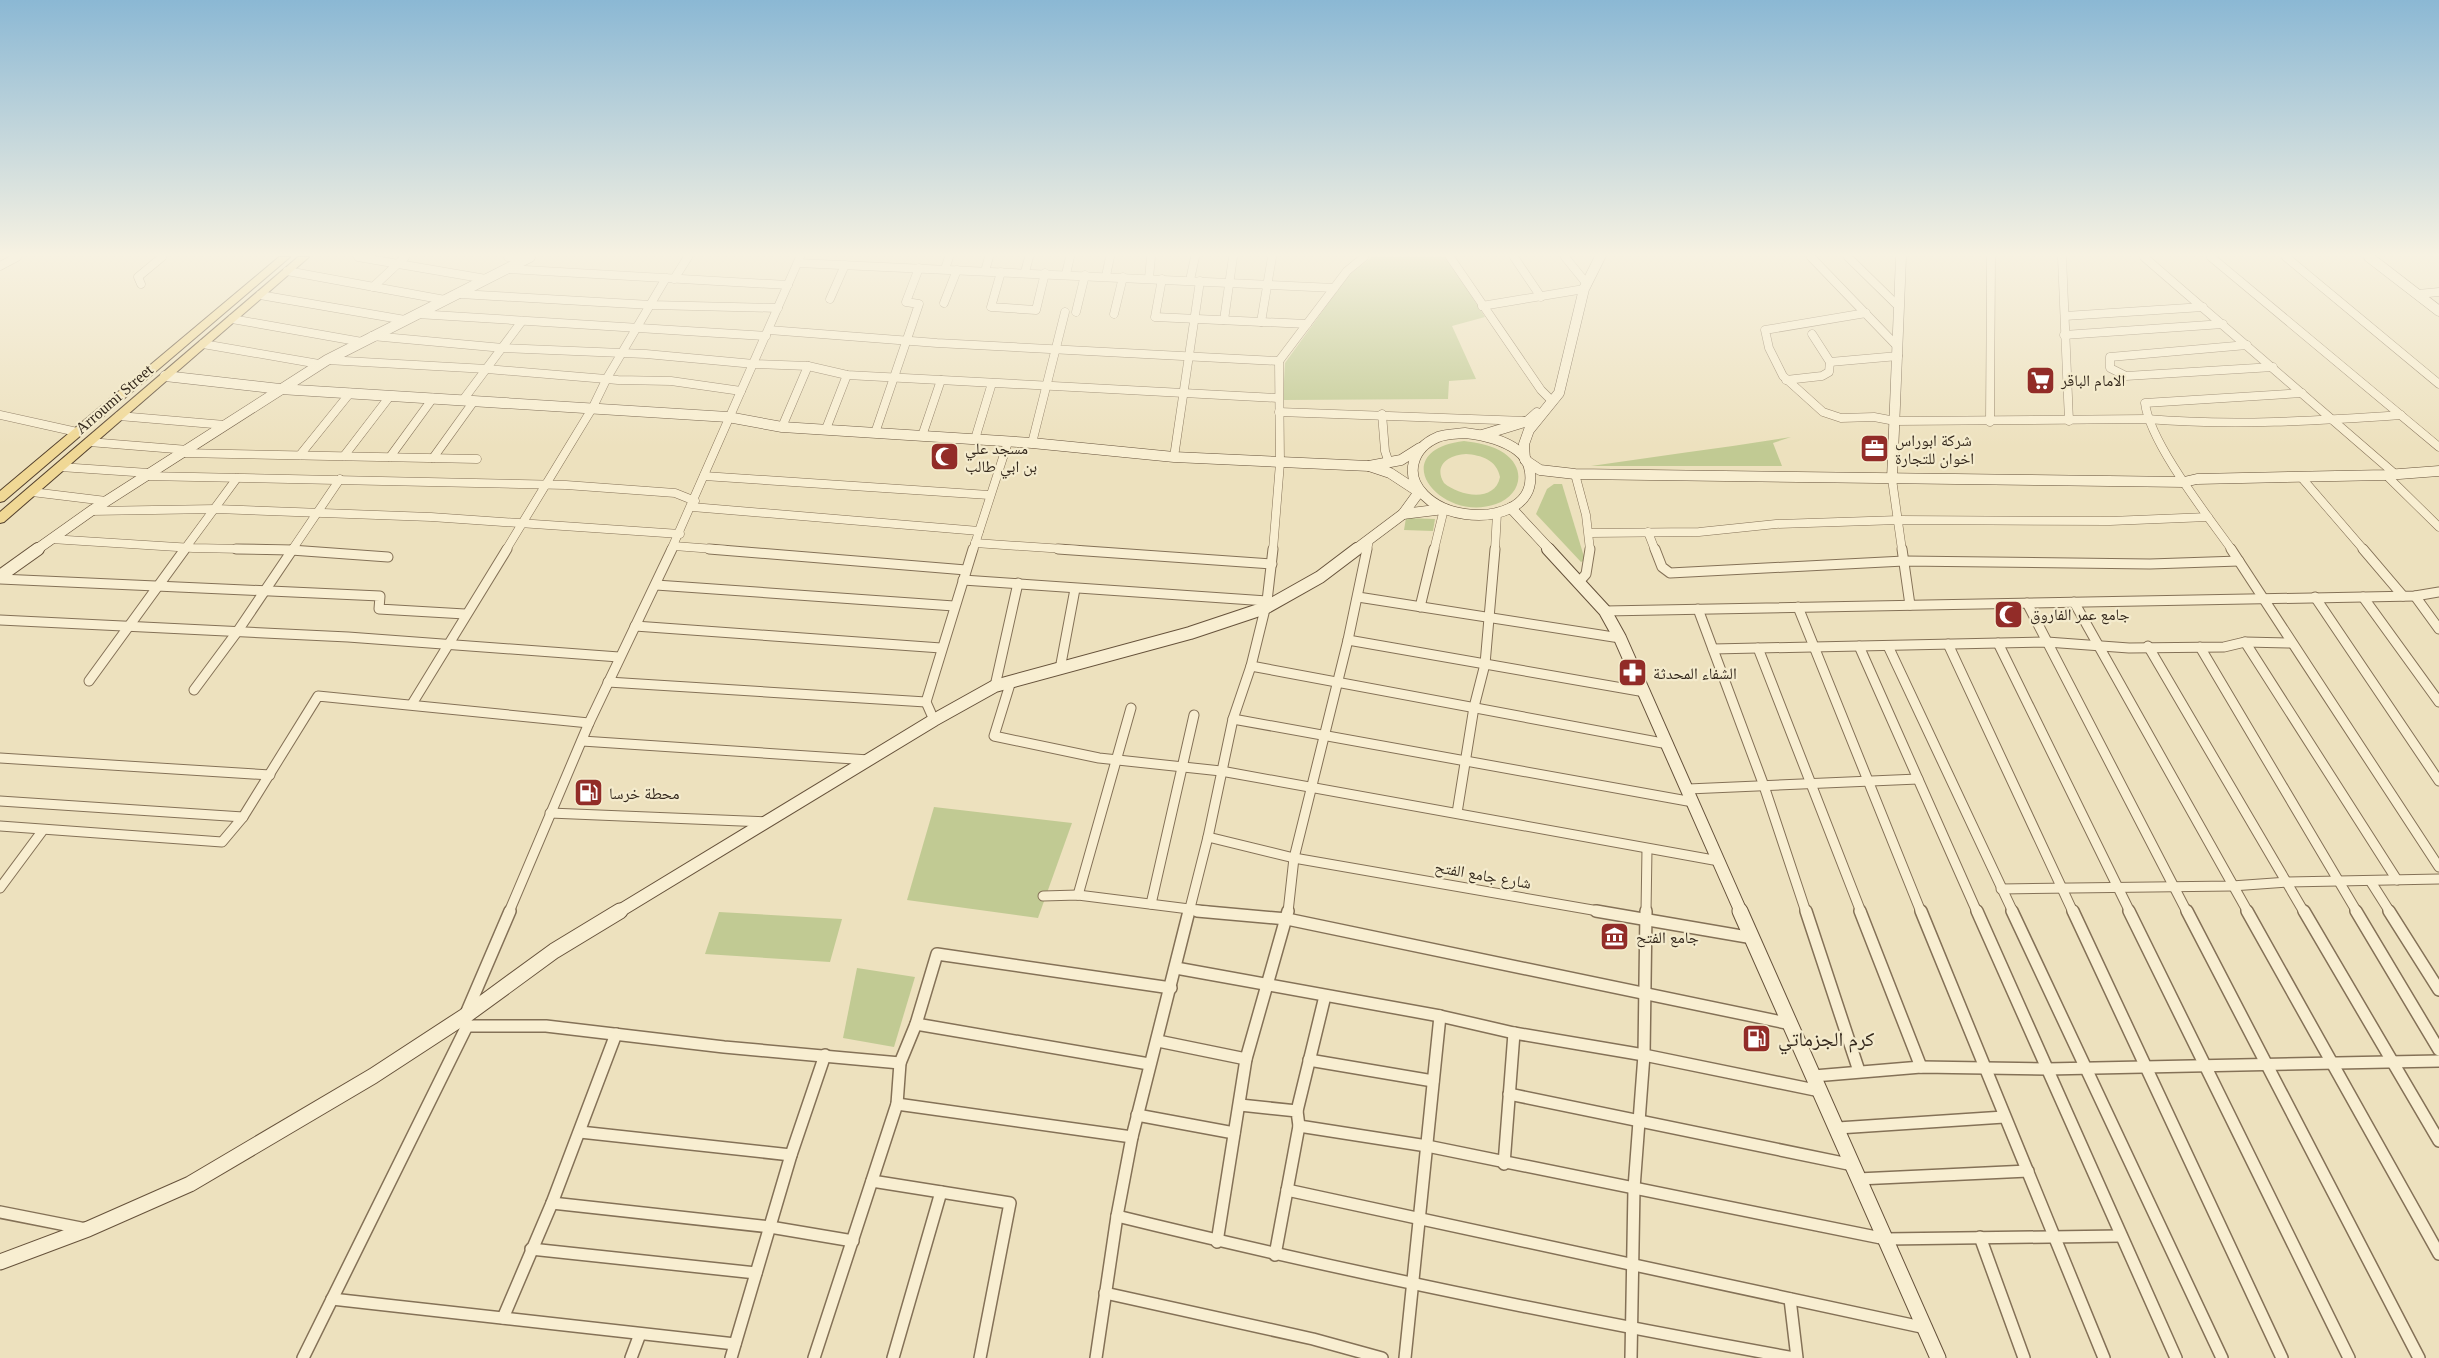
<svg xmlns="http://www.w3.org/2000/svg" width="2439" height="1358" font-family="'Times New Roman','Noto Naskh Arabic',serif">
	<rect width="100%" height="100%" fill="#ede1be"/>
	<g fill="#c1ca93" fill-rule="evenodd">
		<path d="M 1372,257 L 1446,257 L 1485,317 L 1452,326 L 1476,379 L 1449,381 L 1448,399 L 1283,400 L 1285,363 L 1348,276 Z"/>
		<path d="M 1791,437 L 1773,443 L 1782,466 L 1591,466 C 1658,456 1724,448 1791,437 Z"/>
		<path d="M 1464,441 C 1478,443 1492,445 1504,453 C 1527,469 1521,495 1496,504 C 1440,524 1383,451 1464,441 ZM 1466,454 C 1481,455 1497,460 1500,477 C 1495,503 1459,496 1444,483 C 1433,465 1449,455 1466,454 Z"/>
		<path d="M 1554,484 L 1562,484 L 1585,560 L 1581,562 L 1536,514 L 1547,489 Z"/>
		<path d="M 1406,518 L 1435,519 L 1433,531 L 1404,530 Z"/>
		<path d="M 934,807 L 1072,823 L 1038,918 L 907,900 Z"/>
		<path d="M 719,912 L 842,919 L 830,962 L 705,954 Z"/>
		<path d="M 857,968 L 915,977 L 894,1047 L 843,1038 Z"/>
	</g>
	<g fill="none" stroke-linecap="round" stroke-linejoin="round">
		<defs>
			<g id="minor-far2">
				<path d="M 358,257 L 486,279"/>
				<path d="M 508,257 L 524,260"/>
				<path d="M 1450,257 L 1541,390 L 1552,401"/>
				<path d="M 1514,257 L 1541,297"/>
				<path d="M 1565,257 L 1587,284"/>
				<path d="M 1811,257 L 1897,346"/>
				<path d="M 1848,257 L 1899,307"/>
				<path d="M 2062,257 L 2069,421"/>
				<path d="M 2144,257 L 2395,474"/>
				<path d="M 2211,257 L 2439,447"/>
				<path d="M 2286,257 L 2439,384"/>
				<path d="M 798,263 L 1334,288"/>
				<path d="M 0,266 L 17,257"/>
				<path d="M 506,269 L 788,285"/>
				<path d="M 945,269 L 949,257"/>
				<path d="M 287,271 L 445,300"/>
				<path d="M 985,271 L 989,257"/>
				<path d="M 1001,272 L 991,307 L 1036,310 L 1045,273"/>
				<path d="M 1025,272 L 1029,257"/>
				<path d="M 1066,274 L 1070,257"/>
				<path d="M 1106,276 L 1110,257"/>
				<path d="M 1149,278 L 1151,257"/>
				<path d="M 674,279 L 688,257"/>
				<path d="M 1162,279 L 1155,317 L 1307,324"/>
				<path d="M 1190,280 L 1195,257"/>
				<path d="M 141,284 L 138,277 L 162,257"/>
				<path d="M 373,287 L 405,257"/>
				<path d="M 460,294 L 651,305 L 778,308"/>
				<path d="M 2418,294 L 2439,292"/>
				<path d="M 260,295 L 405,320"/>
				<path d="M 830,299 L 845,265"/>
				<path d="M 944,303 L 957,270"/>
				<path d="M 1482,306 L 1584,289"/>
				<path d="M 1076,312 L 1085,275"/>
				<path d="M 1866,313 L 1765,330 L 1769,348 L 1783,376 L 1823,412 L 1841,418 L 1874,417 L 1895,421 L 2147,419 C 2231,426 2317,421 2401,415"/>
				<path d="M 417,314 L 766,336"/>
				<path d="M 1114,314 L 1123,277"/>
				<path d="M 2065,316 L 2203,307"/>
				<path d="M 232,319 L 362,342"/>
				<path d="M 1224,320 L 1233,257"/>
				<path d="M 1261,322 L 1272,257"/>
				<path d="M 769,330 L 937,343 L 1279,361"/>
				<path d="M 2064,335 L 2223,324"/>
				<path d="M 372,336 L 503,348 L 646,354 L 754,364 L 808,366 L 847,375 L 1278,398"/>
				<path d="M 203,344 L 319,364"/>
				<path d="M 2247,345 L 2110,357 L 2110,368 L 2126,376 L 2273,367"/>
				<path d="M 327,360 L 487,369 L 618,380 L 671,381 L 741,391"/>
				<path d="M 1830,362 L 1898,356"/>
				<path d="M 1786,380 L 1822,376 L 1829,372 L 1830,362 L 1812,334"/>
				<path d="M 463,400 L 522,321"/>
				<path d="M 1279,412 L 1526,421"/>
				<path d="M 1382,414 L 1385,451 L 1389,463"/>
				<path d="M 0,415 L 77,432"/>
				<path d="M 119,416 L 225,425"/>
				<path d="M 1990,422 L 1991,257"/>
				<path d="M 782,427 L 808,366"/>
				<path d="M 826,429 L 847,375"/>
				<path d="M 875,433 L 919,304 L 906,302 L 919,268"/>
				<path d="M 922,436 L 941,380"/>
				<path d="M 975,439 L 992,383"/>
				<path d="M 89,442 L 188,450"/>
				<path d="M 1032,443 L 1065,312"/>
				<path d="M 182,453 L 477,459"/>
				<path d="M 300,455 L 350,393"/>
				<path d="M 344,456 L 390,396"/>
				<path d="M 390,457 L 433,398"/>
				<path d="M 1174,457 L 1200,281"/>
				<path d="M 433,458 L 474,401"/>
				<path d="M 60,467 L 149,473"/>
				<path d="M 1575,474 L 1586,515 L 1590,550"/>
				<path d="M 2386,475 L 2439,527"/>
				<path d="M 145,476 L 566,485 L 675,493 L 695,501"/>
				<path d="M 704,476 L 989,495"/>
				<path d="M 2301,477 L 2364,550"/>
				<path d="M 1892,479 L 1902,550"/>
				<path d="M 32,492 L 106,501"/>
				<path d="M 692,507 L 979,531"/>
				<path d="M 91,511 L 216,509 L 431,517 L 680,534"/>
				<path d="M 1648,532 L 1655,550"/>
				<path d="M 1590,533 L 1699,532 L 1776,524 L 1899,520 L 2110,521 L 2208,517"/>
				<path d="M 51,539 L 193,548 L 296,550"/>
				<path d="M 975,543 L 1079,550"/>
				<path d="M 674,546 L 727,550"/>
				<path d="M 184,550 L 237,478"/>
				<path d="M 292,550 L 340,479"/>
				<path d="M 506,550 L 593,407 L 607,378 L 666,278"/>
				<path d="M 671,550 L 800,257"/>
				<path d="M 973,550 L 1008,442"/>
				<path d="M 1273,550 L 1280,463 L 1279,361 L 1347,271 L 1364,257"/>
				<path d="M 1367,550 L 1369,540"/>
				<path d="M 1434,550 L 1444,509"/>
				<path d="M 1495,550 L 1497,513"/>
				<path d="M 2232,550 C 2207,515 2150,443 2145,403 L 2302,393"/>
			</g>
			<g id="minor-far1">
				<path d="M 236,549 L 291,550 L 388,557"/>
				<path d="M 709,549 L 966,570"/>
				<path d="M 1058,549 L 1272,564"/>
				<path d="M 1655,549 L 1662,567 L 1670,573 L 1904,561 L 2150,564 L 2239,561"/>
				<path d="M 1902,549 L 1910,605"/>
				<path d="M 2231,549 L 2439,867"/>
				<path d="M 2363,549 L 2403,596"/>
				<path d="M 0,579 L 380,596 L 379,609 L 465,614"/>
				<path d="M 963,580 L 1267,601"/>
				<path d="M 1578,583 L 1586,574 L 1590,549"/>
				<path d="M 656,585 L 954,606"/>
				<path d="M 2415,596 L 2439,629"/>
				<path d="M 1358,597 L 1620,638"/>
				<path d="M 2315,597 L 2439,781"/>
				<path d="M 2363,597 L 2439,702"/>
				<path d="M 2074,602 L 2248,912"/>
				<path d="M 2027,603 L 2187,912"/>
				<path d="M 1420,607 L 1434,549"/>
				<path d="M 1798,607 L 1921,912"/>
				<path d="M 1698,609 L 1764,786 L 1806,912"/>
				<path d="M 1605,611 L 2415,596 L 2439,592"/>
				<path d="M 0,620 L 348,637 L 619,657"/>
				<path d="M 635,626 L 941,648"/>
				<path d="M 1348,640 L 1645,692"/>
				<path d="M 2245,642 L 2397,880"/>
				<path d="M 1998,643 L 2130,912"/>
				<path d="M 1948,644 L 2073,912"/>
				<path d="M 1859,646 L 1977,912"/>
				<path d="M 1888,646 L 2013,912"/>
				<path d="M 2148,646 L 2304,912"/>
				<path d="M 2200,647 L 2357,912"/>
				<path d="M 1758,648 L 1861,912"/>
				<path d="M 1713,649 L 2047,642 L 2129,648 L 2224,647 L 2245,642 L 2291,643"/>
				<path d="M 1251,666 L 1668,744"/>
				<path d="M 1060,669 L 1075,589"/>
				<path d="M 89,681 L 185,549"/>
				<path d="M 1011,681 L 994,736 L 1099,758 L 1221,771 L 1719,861"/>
				<path d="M 608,682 L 926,702"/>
				<path d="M 995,686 L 1018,583"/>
				<path d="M 194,690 L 237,632 L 293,549"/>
				<path d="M 412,704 L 507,549"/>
				<path d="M 1233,719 L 1693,802"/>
				<path d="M 934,720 L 926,702 L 973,549"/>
				<path d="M 582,741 L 869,760"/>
				<path d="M 0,758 L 270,775"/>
				<path d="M 1688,789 L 1918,779"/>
				<path d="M 0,801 L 243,817"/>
				<path d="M 550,813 L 767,822"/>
				<path d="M 1457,813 L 1474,707 L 1485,664 L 1495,549"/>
				<path d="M 0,826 L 222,842 L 243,817 L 318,696 L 589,723"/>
				<path d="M 1208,837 L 1294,858 L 1604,912"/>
				<path d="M 2371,882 L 2390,912"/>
				<path d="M 0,888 L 43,830"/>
				<path d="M 2001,889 L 2232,886 L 2288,882 L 2439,879"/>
				<path d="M 1078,895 L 1131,708"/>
				<path d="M 1043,896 L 1078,895 L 1213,912"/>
				<path d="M 1151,904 L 1194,715"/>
				<path d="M 509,912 L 589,723 L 672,549"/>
				<path d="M 1189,912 L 1208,837 L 1233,719 L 1251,666 L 1267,601 L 1273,549"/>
				<path d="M 1288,912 L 1294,858 L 1348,640 L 1367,549"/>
				<path d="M 1646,912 L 1647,849"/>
			</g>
			<g id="minor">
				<path d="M 1197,911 L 1287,919 L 1791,1024"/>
				<path d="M 1596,911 L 1753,938"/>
				<path d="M 1806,911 L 1859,1071"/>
				<path d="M 1860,911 L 1921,1067"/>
				<path d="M 1921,911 L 2104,1358"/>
				<path d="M 1977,911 L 2176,1358"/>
				<path d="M 2012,911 L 2222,1358"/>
				<path d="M 2073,911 L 2282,1358"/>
				<path d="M 2129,911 L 2349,1358"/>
				<path d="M 2187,911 L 2419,1358"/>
				<path d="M 2247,911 L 2439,1254"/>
				<path d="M 2304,911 L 2439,1141"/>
				<path d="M 2356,911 L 2439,1050"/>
				<path d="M 2389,911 L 2439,990"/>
				<path d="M 1176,968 L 1440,1016 L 1514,1033 L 1644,1055 L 1820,1091"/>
				<path d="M 916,1024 L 1149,1064"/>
				<path d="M 467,1026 L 546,1026 L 724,1047 L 900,1063"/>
				<path d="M 1158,1041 L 1246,1059"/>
				<path d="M 1309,1060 L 1433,1081"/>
				<path d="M 1814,1076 L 1921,1067 L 2047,1069 L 2439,1061"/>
				<path d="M 1509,1094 L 1853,1165"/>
				<path d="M 897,1104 L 1132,1137"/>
				<path d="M 1240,1105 L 1297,1111 L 1299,1126 L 1427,1146 L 1886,1239 L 2121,1236"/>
				<path d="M 1297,1111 L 1325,996"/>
				<path d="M 1137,1115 L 1234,1133"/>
				<path d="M 1838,1128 L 2004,1117"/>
				<path d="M 580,1132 L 791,1155"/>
				<path d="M 1504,1164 L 1514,1033"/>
				<path d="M 1858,1179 L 2028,1171"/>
				<path d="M 872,1181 L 1010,1203 L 980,1358"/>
				<path d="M 1287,1190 L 1926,1328"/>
				<path d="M 552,1203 L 770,1227 L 853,1241"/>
				<path d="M 0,1212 L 86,1229"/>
				<path d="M 1117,1216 C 1341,1271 1567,1317 1794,1358"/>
				<path d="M 1980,1237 L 2024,1358"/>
				<path d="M 1217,1242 L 1246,1059 L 1288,911"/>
				<path d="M 531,1249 L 756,1273"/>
				<path d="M 1275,1255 L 1299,1126"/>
				<path d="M 1105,1293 L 1313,1339 L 1382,1358"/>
				<path d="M 332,1299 L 735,1344"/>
				<path d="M 1790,1299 L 1797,1358"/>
				<path d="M 503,1318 L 552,1203 L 616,1034"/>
				<path d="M 303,1358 L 467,1026 L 465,1016 L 510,911"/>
				<path d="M 631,1358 L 640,1334"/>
				<path d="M 731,1358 L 791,1155 L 825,1055"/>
				<path d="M 814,1358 L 897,1104 L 900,1063 L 916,1024 L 937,954 L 1171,988"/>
				<path d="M 893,1358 L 941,1192"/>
				<path d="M 1096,1358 L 1117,1216 L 1132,1137 L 1189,911"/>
				<path d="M 1405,1358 L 1440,1016"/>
				<path d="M 1631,1358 L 1634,1188 L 1644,1055 L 1646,911"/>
			</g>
			<g id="secondary-far2">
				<path d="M 1600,257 L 1584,289 L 1559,393 L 1529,430 L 1524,444 L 1525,460 L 1540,470 L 1575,474 L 2184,482 L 2197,479 L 2386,475 L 2439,471"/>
				<path d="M 2369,257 L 2439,311"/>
				<path d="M 165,376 L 280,389 L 728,417 L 782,427 L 1032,443 L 1174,457 L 1369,466"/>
				<path d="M 1465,433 C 1483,435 1502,439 1517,450 C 1524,455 1529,463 1530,472 C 1535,509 1493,518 1465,514 C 1450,512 1435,506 1424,495 C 1404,475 1412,448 1438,437 C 1446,434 1456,434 1465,433 Z"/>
				<path d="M 1482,435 L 1528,421 L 1537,413"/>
				<path d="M 1892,479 L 1901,257"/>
				<path d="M 1511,508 L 1550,550"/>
				<path d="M 1403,514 L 1444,509"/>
				<path d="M 36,550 L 91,511 L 327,360 L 530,257"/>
				<path d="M 1355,550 L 1403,514 L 1419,492 L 1390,473 L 1369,466 L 1401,460 L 1420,448"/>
			</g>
			<g id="secondary-far1">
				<path d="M 1548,549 L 1605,611 L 1620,638 L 1741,912"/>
				<path d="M 0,576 L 38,549"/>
				<path d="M 618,912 L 934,720 L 995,686 L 1190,633 L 1265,608 L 1320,577 L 1357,549"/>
			</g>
			<g id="secondary">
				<path d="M 1740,911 L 1938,1358"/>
				<path d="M 0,1262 L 88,1229 L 190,1184 L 373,1076 L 465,1016 L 554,951 L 620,911"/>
			</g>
			<g id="primary">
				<path d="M 279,257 L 290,257 L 4,501 L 0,502 L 0,491 Z"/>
				<path d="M 298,257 L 309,257 L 4,522 L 0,523 L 0,512 Z"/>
			</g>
		</defs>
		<use href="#minor-far2" stroke="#847157" stroke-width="9"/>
		<use href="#minor-far1" stroke="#847157" stroke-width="11"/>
		<use href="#minor" stroke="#847157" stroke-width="14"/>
		<use href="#secondary-far2" stroke="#66523b" stroke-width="11"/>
		<use href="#secondary-far1" stroke="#66523b" stroke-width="14"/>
		<use href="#secondary" stroke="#66523b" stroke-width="17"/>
		<use href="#primary" stroke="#523f2c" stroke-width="2"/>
		<use href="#minor-far2" stroke="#f8eed1" stroke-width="8"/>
		<use href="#minor-far1" stroke="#f8eed1" stroke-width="9"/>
		<use href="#minor" stroke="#f8eed1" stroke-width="11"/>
		<use href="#secondary-far2" stroke="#f8eed1" stroke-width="10"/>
		<use href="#secondary-far1" stroke="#f8eed1" stroke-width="12"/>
		<use href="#secondary" stroke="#f8eed1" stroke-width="15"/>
		<use href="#primary" fill="#f0d895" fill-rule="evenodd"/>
	</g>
	<linearGradient id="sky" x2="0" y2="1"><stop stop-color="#8bb8d4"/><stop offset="0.57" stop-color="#f7f2e2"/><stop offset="1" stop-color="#f7f2e2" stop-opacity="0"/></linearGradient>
	<rect width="2439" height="447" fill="url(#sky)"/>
	<defs>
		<symbol id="supermarket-square" viewBox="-11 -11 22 22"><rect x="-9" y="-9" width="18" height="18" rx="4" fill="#922c28" stroke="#f4ebcd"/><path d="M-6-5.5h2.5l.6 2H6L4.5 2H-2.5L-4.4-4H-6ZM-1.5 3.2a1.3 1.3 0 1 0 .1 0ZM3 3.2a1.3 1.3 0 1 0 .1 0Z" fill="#fff"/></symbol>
		<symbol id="office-square" viewBox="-11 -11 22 22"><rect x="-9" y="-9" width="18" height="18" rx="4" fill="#922c28" stroke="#f4ebcd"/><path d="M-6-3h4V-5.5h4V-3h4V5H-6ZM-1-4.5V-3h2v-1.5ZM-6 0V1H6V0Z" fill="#fff"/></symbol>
		<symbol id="mosque-square" viewBox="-11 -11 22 22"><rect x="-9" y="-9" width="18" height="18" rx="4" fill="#922c28" stroke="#f4ebcd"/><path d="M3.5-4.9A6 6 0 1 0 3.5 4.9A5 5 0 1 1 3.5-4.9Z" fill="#fff"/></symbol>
		<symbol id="pharmacy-square" viewBox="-11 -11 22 22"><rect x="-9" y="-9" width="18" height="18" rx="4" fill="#922c28" stroke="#f4ebcd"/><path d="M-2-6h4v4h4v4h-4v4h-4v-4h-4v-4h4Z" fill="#fff"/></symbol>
		<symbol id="fuel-square" viewBox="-11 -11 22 22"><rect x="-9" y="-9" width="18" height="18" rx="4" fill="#922c28" stroke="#f4ebcd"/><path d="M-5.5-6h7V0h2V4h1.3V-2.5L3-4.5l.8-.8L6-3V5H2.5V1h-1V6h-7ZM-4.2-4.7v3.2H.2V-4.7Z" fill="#fff"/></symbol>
		<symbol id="museum-square" viewBox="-11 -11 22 22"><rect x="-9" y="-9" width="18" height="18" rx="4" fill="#922c28" stroke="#f4ebcd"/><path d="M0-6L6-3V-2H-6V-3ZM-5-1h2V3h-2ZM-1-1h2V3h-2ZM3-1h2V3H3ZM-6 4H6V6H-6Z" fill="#fff"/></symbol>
	</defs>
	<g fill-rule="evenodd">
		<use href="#supermarket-square" x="2024" y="364" width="33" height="33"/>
		<use href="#office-square" x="1858" y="432" width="33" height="33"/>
		<use href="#mosque-square" x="928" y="440" width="33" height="33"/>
		<use href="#mosque-square" x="1992" y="598" width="33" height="33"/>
		<use href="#pharmacy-square" x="1616" y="656" width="33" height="33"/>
		<use href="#fuel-square" x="572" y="776" width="33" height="33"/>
		<use href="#museum-square" x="1598" y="920" width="33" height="33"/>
		<use href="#fuel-square" x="1740" y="1022" width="33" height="33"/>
	</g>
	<g text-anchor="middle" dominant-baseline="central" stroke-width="4.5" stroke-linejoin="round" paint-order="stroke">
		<g font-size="16" fill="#34281c" stroke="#f4ebcd" text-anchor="start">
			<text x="2061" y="380">الامام الباقر</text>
			<text x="1895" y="440">شركة ابوراس<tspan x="1895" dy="18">اخوان للتجارة</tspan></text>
			<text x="965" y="448">مسجد علي<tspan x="965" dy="18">بن ابي طالب</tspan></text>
			<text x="2030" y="614">جامع عمر الفاروق</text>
			<text x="1653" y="673">الشفاء المحدثة</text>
			<text x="609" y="793">محطة خرسا</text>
			<text x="1636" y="937">جامع الفتح</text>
		</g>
		<g font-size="16" fill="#34281c" stroke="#f4ebcd">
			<text transform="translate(114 399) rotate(-41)">Arroumi Street</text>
			<text transform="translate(1483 875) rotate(10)">شارع جامع الفتح</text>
		</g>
		<g font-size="20" fill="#34281c" stroke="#f4ebcd" text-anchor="start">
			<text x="1778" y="1039">كرم الجزماتي</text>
		</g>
	</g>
</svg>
